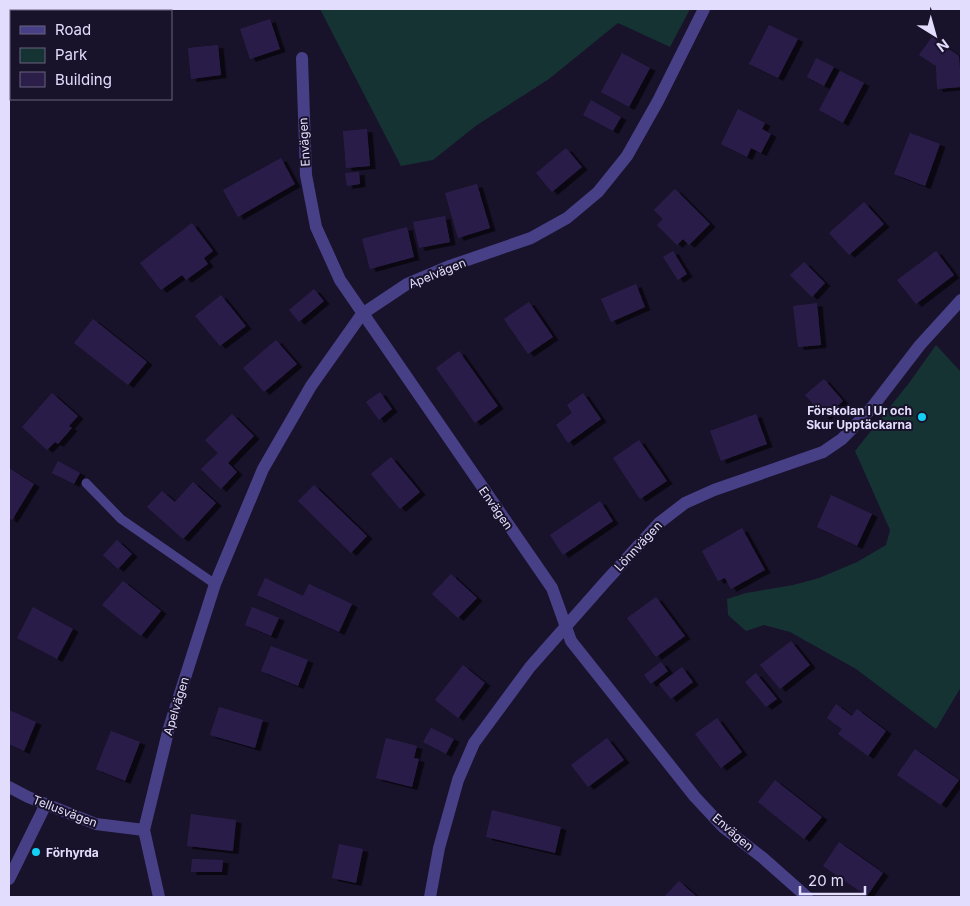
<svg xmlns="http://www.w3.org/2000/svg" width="970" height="906" font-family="Inter,sans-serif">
	<defs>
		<filter id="shadow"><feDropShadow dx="5.5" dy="3" stdDeviation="0" flood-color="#0009"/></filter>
	</defs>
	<rect width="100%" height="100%" fill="#18122a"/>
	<g fill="#163334">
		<path d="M 320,9 L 690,9 L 670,47 L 618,23 L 549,79 L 477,125 L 433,160 L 401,166 Z"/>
		<path d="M 936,345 L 961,372 L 961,687 L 936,729 L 856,669 L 790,632 L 764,625 L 746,631 L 728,615 L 727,599 L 746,593 L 793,585 L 819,578 L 857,562 L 886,545 L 890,530 L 855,451 L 909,383 Z"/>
	</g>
	<g fill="#2b1f4a" filter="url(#shadow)">
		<path d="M 29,9 L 63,9 L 62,11 L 28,11 Z"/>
		<path d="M 270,19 L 280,49 L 250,59 L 240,29 Z"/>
		<path d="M 769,25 L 798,39 L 778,78 L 749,64 Z"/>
		<path d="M 932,37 L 959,56 L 961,87 L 937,89 L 936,66 L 919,55 Z"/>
		<path d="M 218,45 L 221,75 L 191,79 L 188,48 Z"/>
		<path d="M 622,53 L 650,68 L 629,107 L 601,92 Z"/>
		<path d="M 816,58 L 834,67 L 824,86 L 807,77 Z"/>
		<path d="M 840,71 L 864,83 L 843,123 L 819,110 Z"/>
		<path d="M 591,100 L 621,117 L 613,131 L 583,115 Z"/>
		<path d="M 738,109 L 765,123 L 762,129 L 771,134 L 761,153 L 751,148 L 747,157 L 721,144 Z"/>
		<path d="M 367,129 L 370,166 L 346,168 L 343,131 Z"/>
		<path d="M 910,133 L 940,144 L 925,186 L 894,174 Z"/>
		<path d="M 566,148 L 582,167 L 552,192 L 536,173 Z"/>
		<path d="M 281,158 L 295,184 L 238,217 L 223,190 Z"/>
		<path d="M 359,172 L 360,184 L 347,186 L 345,173 Z"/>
		<path d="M 477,184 L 490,228 L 458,238 L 445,193 Z"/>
		<path d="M 675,189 L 710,224 L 689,245 L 683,239 L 677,245 L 657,225 L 663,219 L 654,210 Z"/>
		<path d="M 864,202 L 884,224 L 849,255 L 829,233 Z"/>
		<path d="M 445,216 L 450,242 L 419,248 L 413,222 Z"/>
		<path d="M 192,223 L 213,251 L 204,258 L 208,264 L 186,280 L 182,275 L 161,290 L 140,263 Z"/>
		<path d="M 407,227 L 414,257 L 370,269 L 362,239 Z"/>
		<path d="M 673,251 L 687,274 L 678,280 L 663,257 Z"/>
		<path d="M 936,251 L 954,275 L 916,304 L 897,280 Z"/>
		<path d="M 804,262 L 825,283 L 812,297 L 790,275 Z"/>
		<path d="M 636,284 L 645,307 L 611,322 L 601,299 Z"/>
		<path d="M 314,289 L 324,301 L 299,322 L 289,310 Z"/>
		<path d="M 221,295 L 246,326 L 220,346 L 195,316 Z"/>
		<path d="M 529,302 L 553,337 L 528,354 L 504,319 Z"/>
		<path d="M 817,303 L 821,345 L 798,347 L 793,306 Z"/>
		<path d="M 93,319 L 147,362 L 128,385 L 74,343 Z"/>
		<path d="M 276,340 L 297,364 L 264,392 L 243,368 Z"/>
		<path d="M 459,351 L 498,406 L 475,423 L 436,368 Z"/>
		<path d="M 824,379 L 843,401 L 825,417 L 805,395 Z"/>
		<path d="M 380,392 L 392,409 L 379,420 L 366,402 Z"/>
		<path d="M 52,393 L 78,416 L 69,426 L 72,428 L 58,444 L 55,442 L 47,450 L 22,427 Z"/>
		<path d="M 583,393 L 601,419 L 568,443 L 556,425 L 572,413 L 567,405 Z"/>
		<path d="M 232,414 L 254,436 L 228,463 L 237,472 L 221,489 L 201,469 L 218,453 L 205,440 Z"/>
		<path d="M 756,414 L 767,444 L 721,461 L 710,431 Z"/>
		<path d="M 639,440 L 667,481 L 640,499 L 613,458 Z"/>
		<path d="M 391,457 L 420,492 L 400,509 L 371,474 Z"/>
		<path d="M 58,461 L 80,473 L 74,484 L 52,473 Z"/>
		<path d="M 9,468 L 34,484 L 12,520 L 9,518 Z"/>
		<path d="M 193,482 L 216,503 L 183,539 L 147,507 L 162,491 L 175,502 Z"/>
		<path d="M 314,485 L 367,536 L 351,553 L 298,501 Z"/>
		<path d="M 831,495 L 872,514 L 857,546 L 817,527 Z"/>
		<path d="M 600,501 L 613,521 L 563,555 L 550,535 Z"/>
		<path d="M 742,528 L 765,570 L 731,589 L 725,578 L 718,581 L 702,551 Z"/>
		<path d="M 117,540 L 132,554 L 118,569 L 103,555 Z"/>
		<path d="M 451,574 L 477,598 L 458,618 L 432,594 Z"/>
		<path d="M 265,578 L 303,596 L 309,584 L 352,604 L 339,632 L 257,595 Z"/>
		<path d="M 123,581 L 161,611 L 141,636 L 102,605 Z"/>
		<path d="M 656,597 L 685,636 L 656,657 L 627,618 Z"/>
		<path d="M 33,607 L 73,629 L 57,659 L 17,638 Z"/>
		<path d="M 252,607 L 279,618 L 271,636 L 245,625 Z"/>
		<path d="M 791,641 L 810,665 L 780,689 L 760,665 Z"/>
		<path d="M 271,646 L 308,660 L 298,686 L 261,671 Z"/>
		<path d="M 661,662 L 668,671 L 651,684 L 644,675 Z"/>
		<path d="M 463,665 L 485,683 L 458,718 L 435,700 Z"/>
		<path d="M 682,667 L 693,682 L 671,699 L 659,684 Z"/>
		<path d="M 756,673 L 777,699 L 766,707 L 745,682 Z"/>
		<path d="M 836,704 L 852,716 L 857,709 L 886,731 L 868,756 L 838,734 L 842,729 L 827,718 Z"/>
		<path d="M 219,707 L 263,720 L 255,748 L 210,735 Z"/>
		<path d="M 9,710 L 36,722 L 24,751 L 9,744 Z"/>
		<path d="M 717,718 L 742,752 L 721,768 L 695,734 Z"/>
		<path d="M 431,728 L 454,739 L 446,754 L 423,742 Z"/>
		<path d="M 111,731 L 140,742 L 125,781 L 96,769 Z"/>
		<path d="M 386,738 L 417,746 L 414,758 L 419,759 L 412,787 L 376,778 Z"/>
		<path d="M 607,738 L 624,760 L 588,787 L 571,765 Z"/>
		<path d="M 915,749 L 959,780 L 941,805 L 897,775 Z"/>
		<path d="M 775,780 L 822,817 L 804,839 L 758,802 Z"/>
		<path d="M 492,810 L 561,827 L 555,853 L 486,837 Z"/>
		<path d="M 191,814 L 236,820 L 233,851 L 187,846 Z"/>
		<path d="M 839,842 L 883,873 L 867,896 L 823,866 Z"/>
		<path d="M 339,844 L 363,849 L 356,883 L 332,878 Z"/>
		<path d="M 192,859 L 223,860 L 222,872 L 191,872 Z"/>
		<path d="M 679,881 L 697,897 L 666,897 L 665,896 Z"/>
	</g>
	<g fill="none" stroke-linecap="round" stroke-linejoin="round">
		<path stroke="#474087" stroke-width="9" d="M 86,483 L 121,519 L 215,584"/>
		<g stroke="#474087" stroke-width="12">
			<path d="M 302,58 L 306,175 L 316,227 L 340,280 L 552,588 L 571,641 L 695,797 L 723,827 L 763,858 L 807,897"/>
			<path d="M 9,787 L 28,797 L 96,824 L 144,830 L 159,897"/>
			<path d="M 144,830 L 169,728 L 215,584 L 263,469 L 311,386 L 362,314 L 407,284 L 447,267 L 531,238 L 567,218 L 598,192 L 627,156 L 658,101 L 704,9"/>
			<path d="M 9,879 L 46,804"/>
			<path d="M 430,897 L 439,848 L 458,780 L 474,743 L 530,667 L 606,581 L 659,523 L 685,503 L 714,490 L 823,452 L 842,439 L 870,410 L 920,345 L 961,300"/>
		</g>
	</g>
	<g fill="#13d0f4" stroke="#18122a" stroke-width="2">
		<circle cx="922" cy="417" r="5"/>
		<circle cx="36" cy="852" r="5"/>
	</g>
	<g text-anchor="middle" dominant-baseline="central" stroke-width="4" stroke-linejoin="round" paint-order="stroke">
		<g font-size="12" fill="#e3ddfd" stroke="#18122a">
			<text transform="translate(304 142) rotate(-93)">Envägen</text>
			<text transform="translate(437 273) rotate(-22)">Apelvägen</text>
			<text transform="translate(496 508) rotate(55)">Envägen</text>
			<text transform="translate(638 546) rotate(-47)">Lönnvägen</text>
			<text transform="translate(176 706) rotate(-73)">Apelvägen</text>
			<text transform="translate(65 811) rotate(21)">Tellusvägen</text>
			<text transform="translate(733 832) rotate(41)">Envägen</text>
		</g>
		<g font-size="12" font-weight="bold" fill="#e3ddfd" stroke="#18122a" text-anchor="end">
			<text x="912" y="410">Förskolan I Ur och<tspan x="912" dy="14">Skur Upptäckarna</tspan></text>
			<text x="46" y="852" text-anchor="start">Förhyrda</text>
		</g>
	</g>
	<rect width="970" height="906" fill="none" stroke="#e3ddfd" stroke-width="20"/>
	<rect x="10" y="10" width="162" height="90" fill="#18122a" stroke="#69637e"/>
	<rect x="20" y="26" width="25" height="8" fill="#474087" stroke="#69637e"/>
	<text x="55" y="35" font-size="15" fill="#e3ddfd">Road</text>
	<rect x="20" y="48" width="25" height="15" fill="#163334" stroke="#69637e"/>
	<text x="55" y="60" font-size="15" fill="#e3ddfd">Park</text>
	<rect x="20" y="72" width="25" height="15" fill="#2b1f4a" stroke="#69637e"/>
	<text x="55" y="85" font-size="15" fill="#e3ddfd">Building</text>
	<g transform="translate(935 35) rotate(143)" stroke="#18122a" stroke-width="4" paint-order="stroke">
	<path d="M0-4L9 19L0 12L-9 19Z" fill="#e3ddfd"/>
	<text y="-8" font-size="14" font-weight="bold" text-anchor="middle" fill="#e3ddfd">N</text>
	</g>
	<path d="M800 886v8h65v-8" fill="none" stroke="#e3ddfd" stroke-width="2.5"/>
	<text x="808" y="886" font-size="15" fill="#e3ddfd" stroke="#18122a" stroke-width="4" paint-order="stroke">20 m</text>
</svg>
